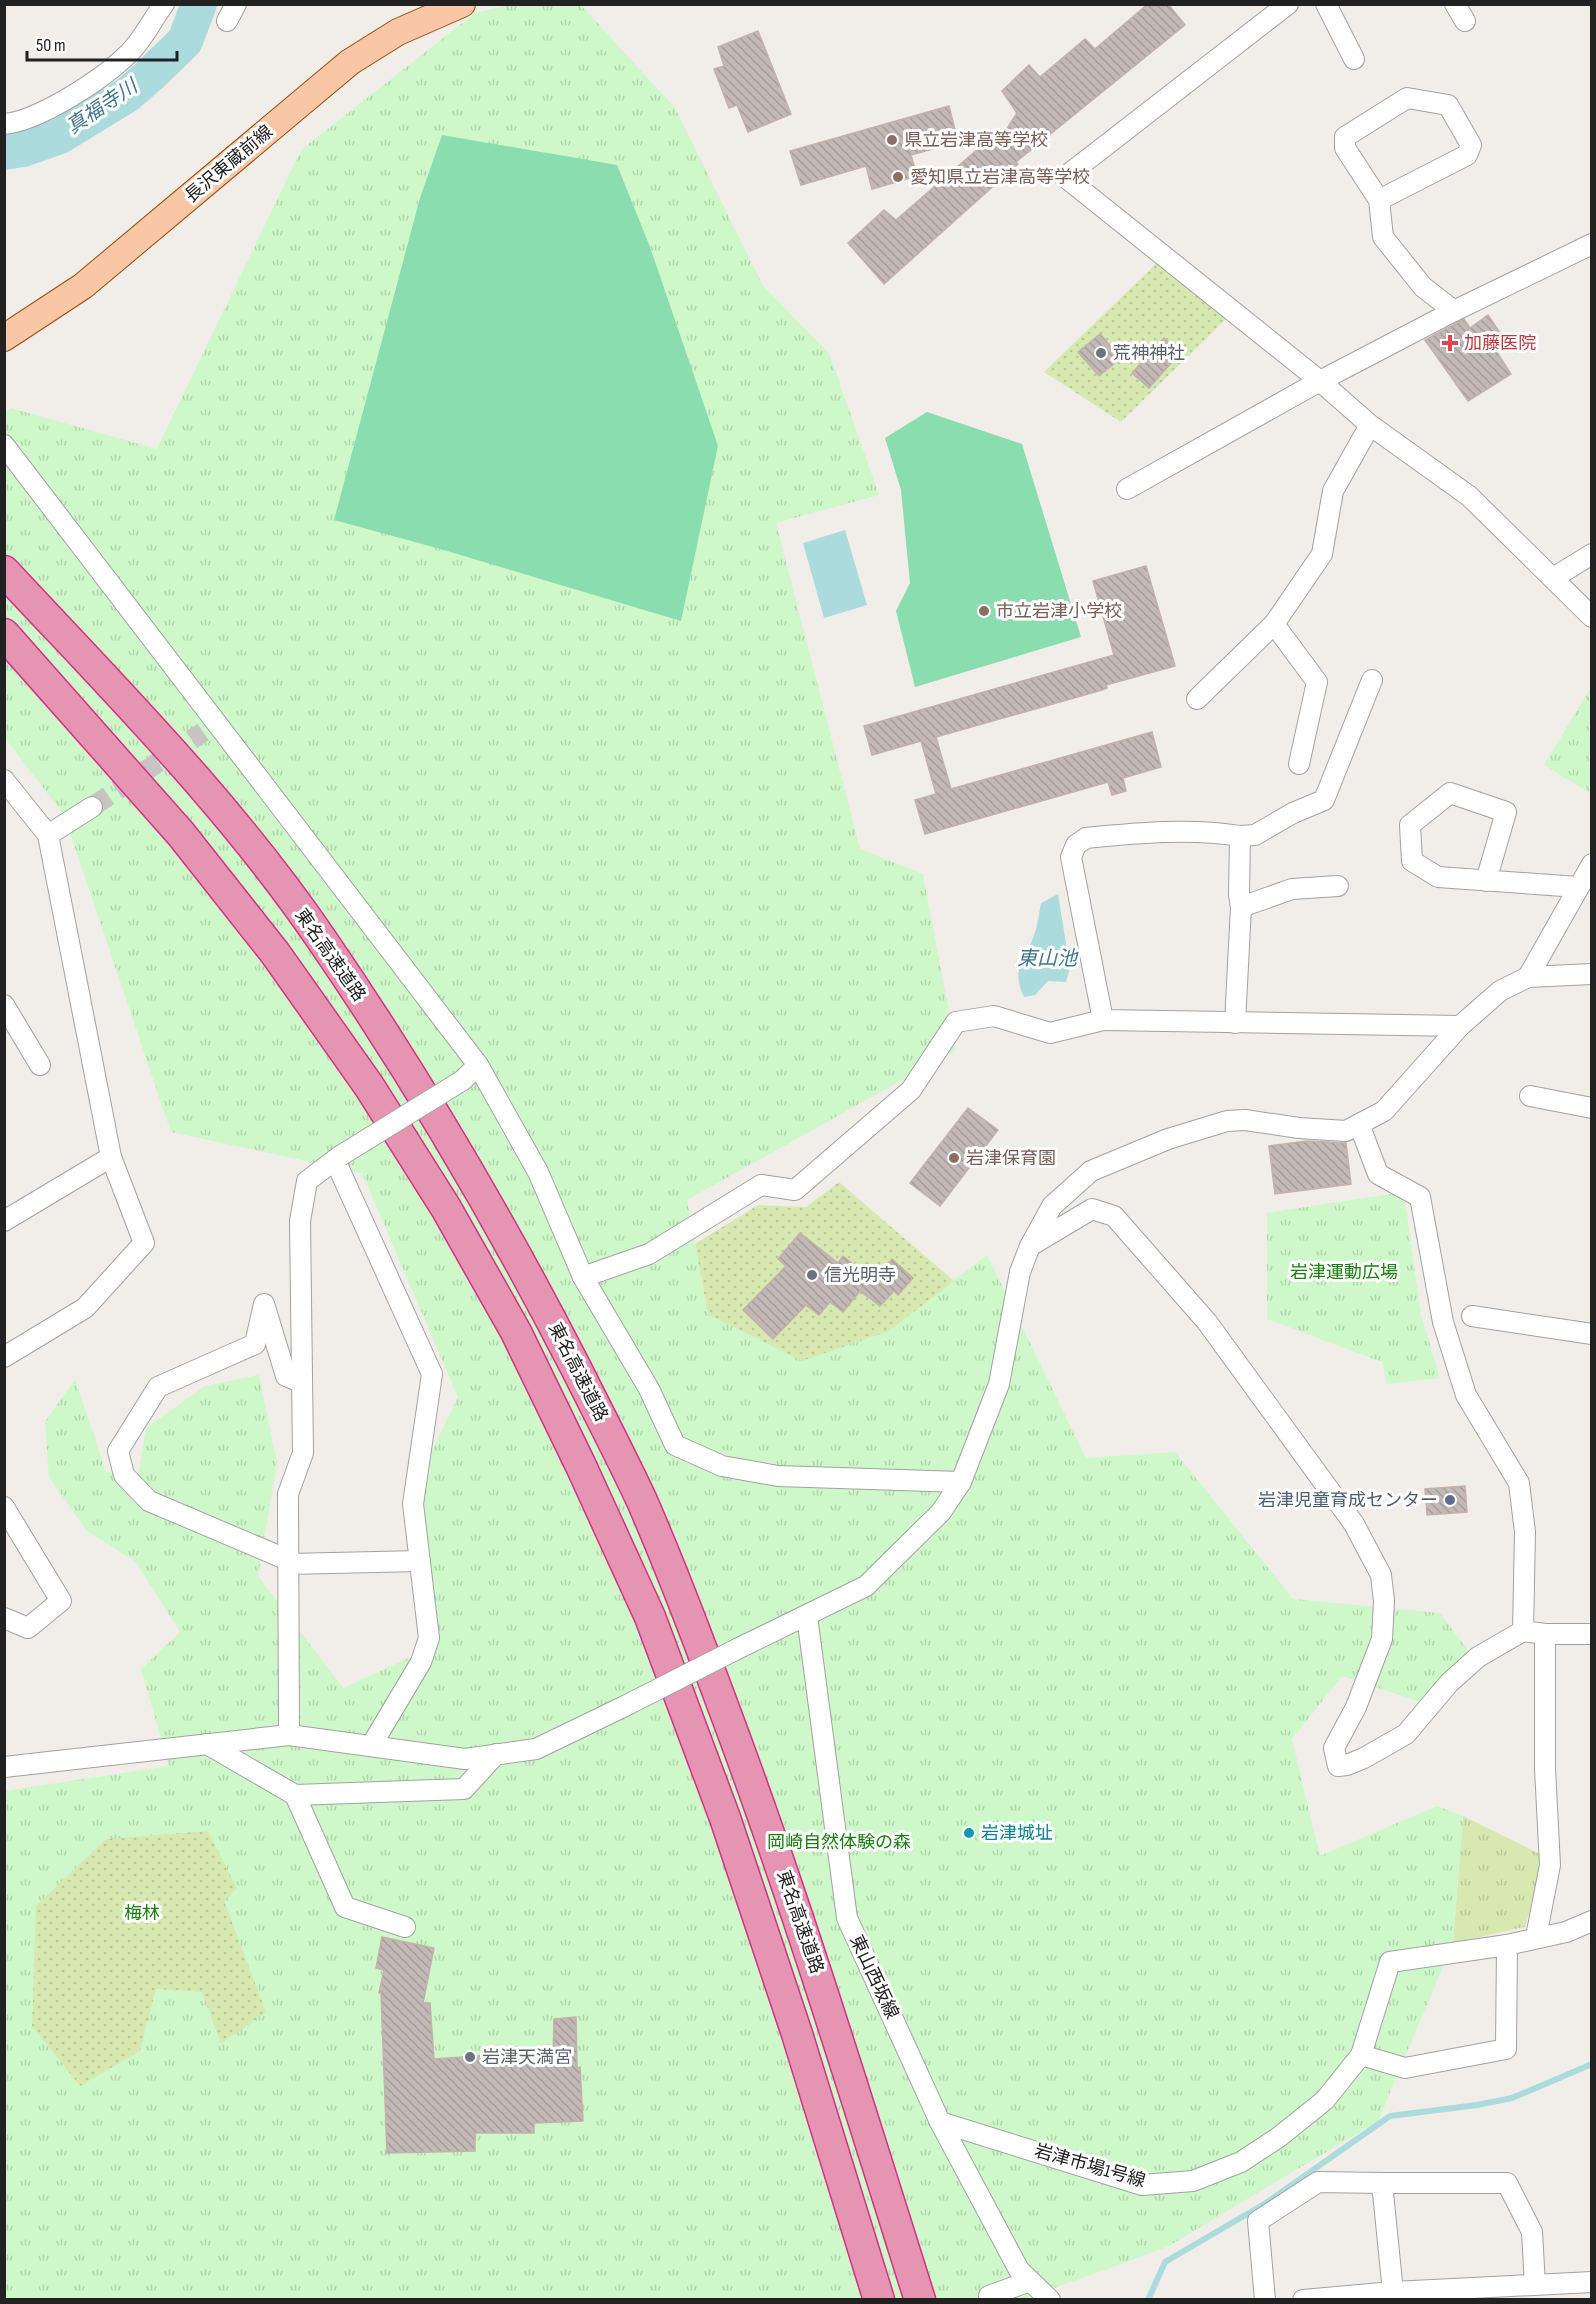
<svg xmlns="http://www.w3.org/2000/svg" width="1596" height="2304" font-family="'Sofia Sans Condensed','Noto Sans JP',sans-serif">
	<defs>
		<pattern id="grass-tufts" width="24" height="20" patternUnits="userSpaceOnUse" patternTransform="scale(1.5)"><rect width="24" height="20" fill="#d7e9b1"/><path d="M3 7l-1-3M5 7V3M7 7l1-3M15 17l-1-3M17 17v-4M19 17l1-3" fill="none" stroke="#b8c898"/></pattern>
		<pattern id="park-tufts" width="24" height="20" patternUnits="userSpaceOnUse" patternTransform="scale(1.5)"><rect width="24" height="20" fill="#cef8c9"/><path d="M3 7l-1-3M5 7V3M7 7l1-3M15 17l-1-3M17 17v-4M19 17l1-3" fill="none" stroke="#b1d4ac"/></pattern>
		<pattern id="garden-dots" width="8" height="8" patternUnits="userSpaceOnUse" patternTransform="scale(1.5)"><rect width="8" height="8" fill="#d7e9b1"/><path d="M2 2h.1M6 6h.1" fill="none" stroke="#b8c898" stroke-width="1.8" stroke-linecap="round"/></pattern>
		<pattern id="building-back-hatch" width="6" height="6" patternUnits="userSpaceOnUse" patternTransform="scale(1.5)"><rect width="6" height="6" fill="#c2b8b5"/><path d="M-1 5l2 2M0 0l6 6M5-1l2 2" fill="none" stroke="#a69e9b"/></pattern>
	</defs>
	<rect width="100%" height="100%" fill="#f1ede9"/>
	<path fill="url(#grass-tufts)" d="M 1463,1816 L 1546,1857 L 1525,1927 L 1453,1943 Z"/>
	<g fill="url(#park-tufts)">
		<path d="M 510,5 L 581,5 L 675,108 L 763,286 L 829,353 L 879,495 L 776,523 L 860,849 L 923,874 L 956,1050 L 687,1200 L 708,1314 L 889,1331 L 987,1255 L 1086,1458 L 1175,1452 L 1293,1599 L 1440,1613 L 1475,1660 L 1429,1705 L 1342,1676 L 1292,1739 L 1320,1856 L 1437,1806 L 1463,1816 L 1453,1943 L 1378,2121 L 1167,2247 L 1024,2299 L 5,2299 L 5,1791 L 169,1766 L 141,1669 L 180,1632 L 136,1562 L 87,1531 L 49,1477 L 45,1422 L 75,1379 L 106,1472 L 138,1477 L 146,1428 L 205,1386 L 259,1375 L 277,1463 L 258,1576 L 343,1688 L 420,1653 L 406,1504 L 458,1397 L 362,1173 L 171,1132 L 64,815 L 5,738 L 5,412 L 11,408 L 157,449 L 301,150 L 475,13 Z"/>
		<path d="M 1591,687 L 1591,794 L 1544,765 Z"/>
		<path d="M 1404,1192 L 1421,1315 L 1440,1378 L 1387,1384 L 1382,1362 L 1267,1319 L 1267,1213 Z"/>
	</g>
	<g fill="url(#garden-dots)">
		<path d="M 1161,259 L 1228,317 L 1121,422 L 1044,372 Z"/>
		<path d="M 839,1182 L 954,1281 L 889,1331 L 802,1361 L 708,1314 L 695,1244 L 758,1205 L 806,1207 Z"/>
		<path d="M 208,1831 L 237,1888 L 224,1901 L 266,2012 L 221,2044 L 202,1992 L 156,1989 L 140,2051 L 80,2086 L 32,2026 L 36,1906 L 106,1839 Z"/>
	</g>
	<g fill="#8addae">
		<path d="M 442,135 L 617,165 L 650,247 L 718,446 L 681,621 L 437,548 L 334,520 L 420,198 Z"/>
		<path d="M 927,412 L 1022,444 L 1081,637 L 915,687 L 896,611 L 910,583 L 901,490 L 885,438 Z"/>
	</g>
	<g fill="#abdbdd">
		<path d="M 845,530 L 867,605 L 824,618 L 803,543 Z"/>
		<path d="M 1058,894 L 1070,968 L 1066,982 L 1048,981 L 1035,995 L 1024,997 C 1010,967 1026,961 1034,935 C 1038,925 1039,913 1041,903 Z"/>
	</g>
	<g fill="none" stroke-linecap="round" stroke-linejoin="round">
		<path stroke="#abdbdd" stroke-width="6" d="M 1148,2300 L 1165,2262 L 1266,2203 L 1390,2116 L 1477,2105 L 1512,2098 L 1592,2064"/>
		<path stroke="#abdbdd" stroke-width="36" d="M 4,152 L 23,149 L 60,136 L 127,95 L 150,75 L 185,41 L 199,4"/>
	</g>
	<g fill="url(#building-back-hatch)" stroke="#c3b1ab" stroke-width="1.5">
		<path d="M 1148,4 L 1168,4 L 1185,25 L 1016,162 L 1018,164 L 884,284 L 848,243 L 884,210 L 896,220 L 994,135 L 999,141 L 1017,113 L 1002,91 L 1029,65 L 1040,77 L 1085,39 L 1095,49 Z"/>
		<path d="M 758,31 L 791,114 L 748,132 L 737,105 L 729,108 L 714,69 L 724,66 L 718,47 Z"/>
		<path d="M 949,106 L 958,142 L 911,155 L 917,176 L 872,189 L 866,166 L 801,185 L 790,151 Z"/>
		<path d="M 1488,315 L 1502,336 L 1491,343 L 1511,374 L 1468,401 L 1425,340 L 1464,319 L 1470,328 Z"/>
		<path d="M 1100,334 L 1121,358 L 1099,376 L 1078,352 Z"/>
		<path d="M 1164,338 L 1180,353 L 1149,388 L 1132,373 Z"/>
		<path d="M 1146,566 L 1175,666 L 1106,685 L 1107,688 L 1102,690 L 936,737 L 951,789 L 1152,732 L 1161,767 L 1123,778 L 1126,791 L 1112,795 L 1108,782 L 925,834 L 915,800 L 936,794 L 921,741 L 872,755 L 864,726 L 1114,655 L 1093,581 Z"/>
		<path d="M 968,1108 L 998,1130 L 940,1206 L 910,1183 Z"/>
		<path d="M 1307,1141 L 1346,1143 L 1351,1184 L 1275,1194 L 1269,1146 Z"/>
		<path d="M 800,1233 L 838,1263 L 843,1256 L 873,1280 L 892,1259 L 913,1278 L 898,1295 L 894,1291 L 880,1306 L 860,1291 L 843,1312 L 830,1302 L 819,1315 L 806,1305 L 773,1339 L 743,1310 L 786,1266 L 778,1259 Z"/>
		<path d="M 1465,1486 L 1467,1512 L 1427,1515 L 1425,1489 Z"/>
		<path d="M 382,1937 L 434,1948 L 423,2003 L 430,2003 L 434,2059 L 491,2055 L 492,2062 L 553,2061 L 554,2019 L 576,2017 L 577,2068 L 580,2067 L 583,2121 L 534,2123 L 534,2133 L 475,2133 L 475,2151 L 387,2153 L 381,1993 L 379,1993 L 384,1970 L 376,1968 Z"/>
	</g>
	<g fill="none" stroke-linecap="round" stroke-linejoin="round">
		<path stroke="#c7c4c1" stroke-width="20" stroke-dasharray="20 10" stroke-linecap="butt" d="M 92,807 L 203,732"/>
		<defs>
			<g id="minor">
				<path d="M 1288,4 L 1065,177 L 1320,381 L 1370,425 L 1469,496 L 1592,617"/>
				<path d="M 1326,4 L 1354,59"/>
				<path d="M 1455,4 L 1465,21"/>
				<path d="M 227,21 L 236,4"/>
				<path d="M 4,124 C 39,121 103,79 128,54 C 142,41 152,20 164,4"/>
				<path d="M 1379,200 L 1467,155 L 1471,145 L 1448,105 L 1407,98 L 1345,137 L 1345,148 L 1379,200 L 1383,237 L 1423,287 L 1454,311"/>
				<path d="M 4,445 L 478,1065 L 463,1080"/>
				<path d="M 1127,489 L 1320,381 L 1454,311 L 1592,244"/>
				<path d="M 1553,578 L 1592,554"/>
				<path d="M 1274,624 L 1322,554 L 1333,491 L 1370,425"/>
				<path d="M 1197,699 L 1274,624 L 1317,682 L 1299,764"/>
				<path d="M 4,780 L 48,835 L 111,1157 L 144,1243 L 85,1308 L 4,1357"/>
				<path d="M 48,835 L 92,807"/>
				<path d="M 1240,836 C 1188,828 1138,833 1086,838 L 1076,845 L 1071,857 L 1103,1020 L 1460,1026"/>
				<path d="M 1486,881 L 1506,812 L 1450,793 L 1410,825 L 1412,861 L 1438,877 L 1578,887"/>
				<path d="M 1241,907 L 1292,889 L 1338,886"/>
				<path d="M 1528,977 L 1592,864"/>
				<path d="M 4,1005 L 40,1065"/>
				<path d="M 1235,1023 L 1241,907 L 1239,895 L 1240,836 L 1255,835 L 1293,813 L 1324,800 L 1372,680"/>
				<path d="M 478,1065 L 538,1172 L 583,1277 L 649,1389 L 675,1445 L 722,1466 L 778,1476 L 961,1482"/>
				<path d="M 1530,1096 L 1592,1108"/>
				<path d="M 1359,1124 L 1378,1174 L 1420,1197 L 1443,1322 L 1466,1395 L 1519,1483 L 1525,1532 L 1523,1631"/>
				<path d="M 335,1160 L 432,1374 L 413,1504 L 429,1638 L 421,1662 L 371,1746"/>
				<path d="M 4,1221 L 111,1157"/>
				<path d="M 1030,1246 L 1092,1209 L 1114,1216 L 1207,1322 L 1354,1524 L 1381,1575 L 1384,1601 L 1382,1639 L 1356,1707 L 1334,1748 L 1338,1766 L 1347,1765 L 1364,1758 L 1406,1734 L 1449,1683 L 1478,1657 L 1523,1631 L 1545,1634 L 1592,1634"/>
				<path d="M 583,1277 L 649,1254 L 761,1185 L 795,1190 L 911,1090 L 956,1022 L 994,1016 L 1050,1033 L 1103,1020"/>
				<path d="M 1472,1316 L 1592,1334"/>
				<path d="M 4,1507 L 61,1601 L 28,1628 L 4,1618"/>
				<path d="M 288,1560 L 149,1501 L 124,1475 L 118,1451 L 158,1387 L 255,1344 L 264,1304 L 286,1376 L 301,1382"/>
				<path d="M 288,1564 L 420,1561"/>
				<path d="M 807,1616 L 847,1918 L 940,2122 L 1019,2270 L 1050,2300"/>
				<path d="M 737,1649 L 866,1586 L 941,1512 L 961,1482 L 999,1384 L 1020,1272 L 1030,1246 L 1052,1206 L 1091,1171 L 1168,1139 L 1227,1121 L 1245,1120 L 1299,1128 L 1346,1131 L 1384,1111 L 1460,1026 L 1500,991 L 1528,977 L 1592,974"/>
				<path d="M 289,1735 L 288,1494 L 303,1453 L 300,1221 L 307,1181 L 340,1156"/>
				<path d="M 207,1744 L 295,1795"/>
				<path d="M 4,1767 L 289,1735 L 465,1759 L 536,1749 L 625,1706"/>
				<path d="M 405,1927 L 345,1907 L 295,1795 L 464,1789 L 496,1754"/>
				<path d="M 1536,1937 L 1550,1865 L 1545,1769 L 1545,1634"/>
				<path d="M 1361,2055 L 1405,2068 L 1506,2049 L 1507,1945"/>
				<path d="M 940,2122 L 1142,2185 L 1193,2181 L 1241,2162 L 1279,2137 L 1325,2100 L 1361,2055 L 1390,1962 L 1507,1945 L 1566,1932 L 1592,1921"/>
				<path d="M 1382,2183 L 1507,2183 L 1532,2232 L 1535,2285"/>
				<path d="M 989,2296 L 1030,2281"/>
				<path d="M 1265,2300 L 1258,2221 L 1318,2182 L 1382,2183 L 1393,2292"/>
				<path d="M 1303,2300 L 1393,2292 L 1592,2282"/>
			</g>
			<path id="major" d="M 4,338 L 83,286 L 350,62 L 398,32 L 462,4"/>
			<g id="highway">
				<path d="M 4,571 C 114,689 231,806 322,940 C 416,1077 500,1220 576,1368 C 598,1412 621,1456 642,1501 C 675,1577 704,1655 733,1733 C 802,1920 860,2110 920,2300"/>
				<path d="M 4,634 L 181,834 L 275,953 L 369,1086 L 446,1208 L 516,1332 L 581,1466 L 650,1617 L 725,1818 L 797,2034 L 879,2300"/>
			</g>
		</defs>
		<use href="#minor" stroke="#a2a2a2" stroke-width="22"/>
		<use href="#major" stroke="#994d06" stroke-width="28"/>
		<use href="#highway" stroke="#d52f87" stroke-width="33"/>
		<use href="#minor" stroke="#fff" stroke-width="20"/>
		<use href="#major" stroke="#f9c6a6" stroke-width="26"/>
		<use href="#highway" stroke="#e594b2" stroke-width="30"/>
		<defs>
			<g id="minor-bridge">
				<path d="M 340,1156 L 463,1080"/>
				<path d="M 625,1706 L 737,1649"/>
			</g>
		</defs>
		<use href="#minor-bridge" stroke="#a2a2a2" stroke-width="22" stroke-linecap="butt"/>
		<use href="#minor-bridge" stroke="#fff" stroke-width="20"/>
	</g>
	<g fill="#8d6e63" stroke="#fff" stroke-width="2">
		<circle cx="892" cy="140" r="6"/>
		<circle cx="898" cy="177" r="6"/>
		<circle cx="984" cy="611" r="6"/>
		<circle cx="954" cy="1158" r="6"/>
	</g>
	<path fill="#e0444e" stroke="#fff" stroke-width="2" d="M1447 334h6v6h6v6h-6v6h-6v-6h-6v-6h6z"/>
	<g fill="#6b7280" stroke="#fff" stroke-width="2">
		<circle cx="1101" cy="353" r="6"/>
		<circle cx="812" cy="1275" r="6"/>
		<circle cx="470" cy="2057" r="6"/>
	</g>
	<circle fill="#5c6f8a" stroke="#fff" stroke-width="2" cx="1450" cy="1500" r="6"/>
	<circle fill="#0f9aa8" stroke="#fff" stroke-width="2" cx="969" cy="1833" r="6"/>
	<g text-anchor="middle" dominant-baseline="central" stroke-width="6" stroke-linejoin="round" paint-order="stroke">
		<g font-size="18" fill="#785e54" stroke="#fff" text-anchor="start">
			<text x="904" y="140">県立岩津高等学校</text>
			<text x="910" y="177">愛知県立岩津高等学校</text>
			<text x="996" y="611">市立岩津小学校</text>
			<text x="966" y="1158">岩津保育園</text>
		</g>
		<g font-size="18" fill="#212121" stroke="#fff">
			<text transform="translate(229 164) rotate(-40)">長沢東蔵前線</text>
			<text transform="translate(330 955) rotate(55)">東名高速道路</text>
			<text transform="translate(578 1372) rotate(63)">東名高速道路</text>
			<text transform="translate(800 1922) rotate(71)">東名高速道路</text>
			<text transform="translate(874 1977) rotate(65)">東山西坂線</text>
			<text transform="translate(1090 2166) rotate(16)">岩津市場1号線</text>
		</g>
		<g font-size="18" fill="#be3a42" stroke="#fff" text-anchor="start">
			<text x="1464" y="343">加藤医院</text>
		</g>
		<g font-size="18" fill="#5b616d" stroke="#fff" text-anchor="start">
			<text x="1113" y="353">荒神神社</text>
			<text x="824" y="1275">信光明寺</text>
			<text x="482" y="2057">岩津天満宮</text>
		</g>
		<g font-size="18" fill="#1b7f10" stroke="#fff">
			<text x="1344" y="1272">岩津運動広場</text>
			<text x="839" y="1842">岡崎自然体験の森</text>
			<text x="142" y="1913">梅林</text>
		</g>
		<g font-size="18" fill="#4e5e75" stroke="#fff" text-anchor="end">
			<text x="1438" y="1500">岩津児童育成センター</text>
		</g>
		<g font-size="18" fill="#0d838f" stroke="#fff" text-anchor="start">
			<text x="981" y="1833">岩津城址</text>
		</g>
		<g font-size="20" font-style="italic" fill="#43778f" stroke="#fff">
			<text transform="translate(102 107) rotate(-34)">真福寺川</text>
			<text x="1047" y="959">東山池</text>
		</g>
	</g>
	<rect width="1596" height="2304" fill="none" stroke="#212121" stroke-width="12"/>
	<path d="M27 51v9h150v-9" fill="none" stroke="#212121" stroke-width="3"/>
	<text x="36" y="51" font-size="18" fill="#212121" stroke="#ffffff" stroke-width="4.5" paint-order="stroke">50 m</text>
</svg>
